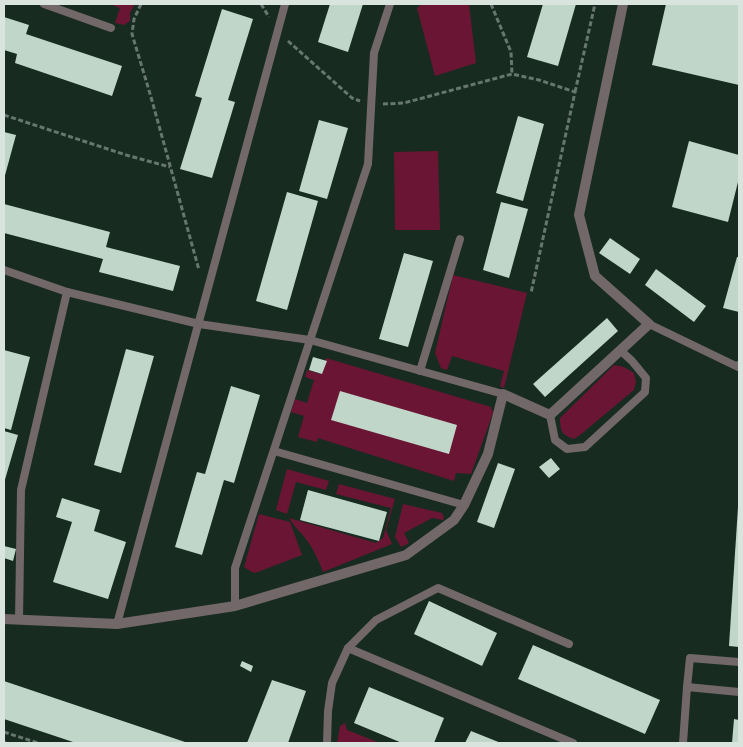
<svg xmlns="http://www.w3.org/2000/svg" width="743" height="747" font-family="'DejaVu Sans',sans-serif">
	<rect width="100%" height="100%" fill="#182b21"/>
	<g fill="#6b1534">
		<path d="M 110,4 L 135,4 L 130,13 L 130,21 L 124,25 L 115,23 L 120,8 Z"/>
		<path d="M 422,4 L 469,4 L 476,63 L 435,76 L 417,8 Z"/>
		<path d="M 438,151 L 440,230 L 395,230 L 394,152 Z"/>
		<path d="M 453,275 L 527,293 L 504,388 L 500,386 L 504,371 L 452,356 L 447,370 L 441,368 L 435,353 Z"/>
		<path d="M 326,358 L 491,407 L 493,413 L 471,474 L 456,473 L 454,481 L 318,438 L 317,442 L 298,437 L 304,416 L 291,412 L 295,399 L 307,403 L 314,380 L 305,377 L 307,370 L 321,374 Z"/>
		<path d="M 614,365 L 624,367 L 634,373 L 636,382 L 634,390 L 580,435 L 574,439 C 562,435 560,431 560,418 Z"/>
		<path d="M 287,469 L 329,481 L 326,490 L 296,482 L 287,514 L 276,510 Z"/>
		<path d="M 339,484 L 395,499 L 386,530 L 392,544 L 323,572 C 318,558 311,544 301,533 C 296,528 293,524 289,518 L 376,543 L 383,538 L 391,508 L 336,494 Z"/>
		<path d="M 403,504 L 442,513 L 444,518 L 443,520 L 432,518 L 404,533 L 409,543 L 401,547 L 395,537 Z"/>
		<path d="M 259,514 L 290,522 L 302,555 L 255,573 L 252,572 L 244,567 Z"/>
		<path d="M 345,723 L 347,730 L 380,743 L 337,743 L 340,726 Z"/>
	</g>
	<g fill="#bfd6c8">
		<path d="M 330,4 L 363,4 L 348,52 L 318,42 Z"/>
		<path d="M 543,4 L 576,4 L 558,66 L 527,57 Z"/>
		<path d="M 666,4 L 739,4 L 739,85 L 652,65 Z"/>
		<path d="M 222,9 L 253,19 L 228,100 L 235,102 L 212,178 L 180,169 L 202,98 L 195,96 Z"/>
		<path d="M 4,17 L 29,25 L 26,34 L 122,66 L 112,96 L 15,63 L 17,54 L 4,50 Z"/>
		<path d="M 518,116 L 544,124 L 523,201 L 496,193 Z"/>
		<path d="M 319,120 L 348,128 L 327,199 L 299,191 Z"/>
		<path d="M 4,132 L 16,135 L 4,179 Z"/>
		<path d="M 689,141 L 739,155 L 739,178 L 728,222 L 672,207 Z"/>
		<path d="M 287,192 L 318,201 L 287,310 L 256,301 Z"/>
		<path d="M 501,202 L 528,209 L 509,278 L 483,270 Z"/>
		<path d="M 4,204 L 110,232 L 106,247 L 180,266 L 173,291 L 99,272 L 103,259 L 4,233 Z"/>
		<path d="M 610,238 L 640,259 L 630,274 L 599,253 Z"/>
		<path d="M 404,253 L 433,261 L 408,347 L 379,339 Z"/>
		<path d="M 737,257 L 739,257 L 739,312 L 723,308 Z"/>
		<path d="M 656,269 L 706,306 L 694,322 L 645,285 Z"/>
		<path d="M 607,318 L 618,331 L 545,397 L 533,384 Z"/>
		<path d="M 126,349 L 154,356 L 121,473 L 94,465 Z"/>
		<path d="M 4,350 L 30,357 L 11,430 L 4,428 Z"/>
		<path d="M 313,357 L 327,361 L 322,374 L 309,370 Z"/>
		<path d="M 231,386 L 260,395 L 234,483 L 224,480 L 202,555 L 175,547 L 197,472 L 205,474 Z"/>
		<path d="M 340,391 L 457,425 L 449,454 L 331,420 Z"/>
		<path d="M 4,431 L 18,435 L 4,483 Z"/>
		<path d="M 551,458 L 560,469 L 549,478 L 539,467 Z"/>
		<path d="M 498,463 L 515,469 L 494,528 L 477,522 Z"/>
		<path d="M 308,490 L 387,512 L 379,541 L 300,520 Z"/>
		<path d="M 62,498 L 100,510 L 94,531 L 126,542 L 108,599 L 53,582 L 72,522 L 56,517 Z"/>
		<path d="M 738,507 L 739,507 L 739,647 L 729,646 Z"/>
		<path d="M 4,546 L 16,549 L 13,561 L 4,558 Z"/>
		<path d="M 429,601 L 497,633 L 482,666 L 414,634 Z"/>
		<path d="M 533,645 L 660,700 L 645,734 L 518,679 Z"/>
		<path d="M 242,661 L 253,666 L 251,672 L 240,666 Z"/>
		<path d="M 272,680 L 306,691 L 288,743 L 247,743 Z"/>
		<path d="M 4,681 L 188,743 L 76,743 L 4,719 Z"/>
		<path d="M 369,687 L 444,718 L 434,743 L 402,743 L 354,723 Z"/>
		<path d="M 734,719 L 739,720 L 739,743 L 732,743 Z"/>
		<path d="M 471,731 L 501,743 L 465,743 Z"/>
	</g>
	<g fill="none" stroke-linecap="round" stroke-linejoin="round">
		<g stroke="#67776f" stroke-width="3" stroke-dasharray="5 2.5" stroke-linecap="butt">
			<path d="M 141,4 L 134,19 L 132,34 L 151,97 L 199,270"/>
			<path d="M 261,4 L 269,17"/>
			<path d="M 491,4 L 511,52 L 512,74"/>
			<path d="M 288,41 L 352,98 L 360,101"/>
			<path d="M 575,92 L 595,4"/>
			<path d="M 383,104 L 404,103 L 512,74 L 539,80 L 575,92 L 531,293"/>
			<path d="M 4,115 L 126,155 L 170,167"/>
			<path d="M 4,732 L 38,743"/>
			<path d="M 4,742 L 6,743"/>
		</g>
		<g stroke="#726769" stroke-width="8">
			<path d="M 44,4 L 111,28"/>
			<path d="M 4,270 L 67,292 L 199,324 L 310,340 L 503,394"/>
			<path d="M 649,324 L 738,367 L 739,365"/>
			<path d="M 420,371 L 460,239"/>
			<path d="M 550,415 L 555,440 L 567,449 L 585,447 L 645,392 L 646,378 L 632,361 L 620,350"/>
			<path d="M 274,451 L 464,505"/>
			<path d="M 235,606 L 235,568 L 368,164 L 374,53 L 390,4"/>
			<path d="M 19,620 L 21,490 L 67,292"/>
			<path d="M 117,624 L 285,4"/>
			<path d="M 348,648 L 573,743"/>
			<path d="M 687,687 L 690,658 L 739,662"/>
			<path d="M 327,743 L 328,711 L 332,683 L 348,648 L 376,620 L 438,588 L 569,644"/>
			<path d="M 683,743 L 687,687 L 739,692"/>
		</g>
		<path stroke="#726769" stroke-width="10" d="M 4,619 L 117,624 L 235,606 L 406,555 L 454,520 L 464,505 L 488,454 L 503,394 L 550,415 L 649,324 L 595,276 L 579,215 L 623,4"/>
	</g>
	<rect width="743" height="747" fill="none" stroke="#d8e4dd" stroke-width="10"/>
</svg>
